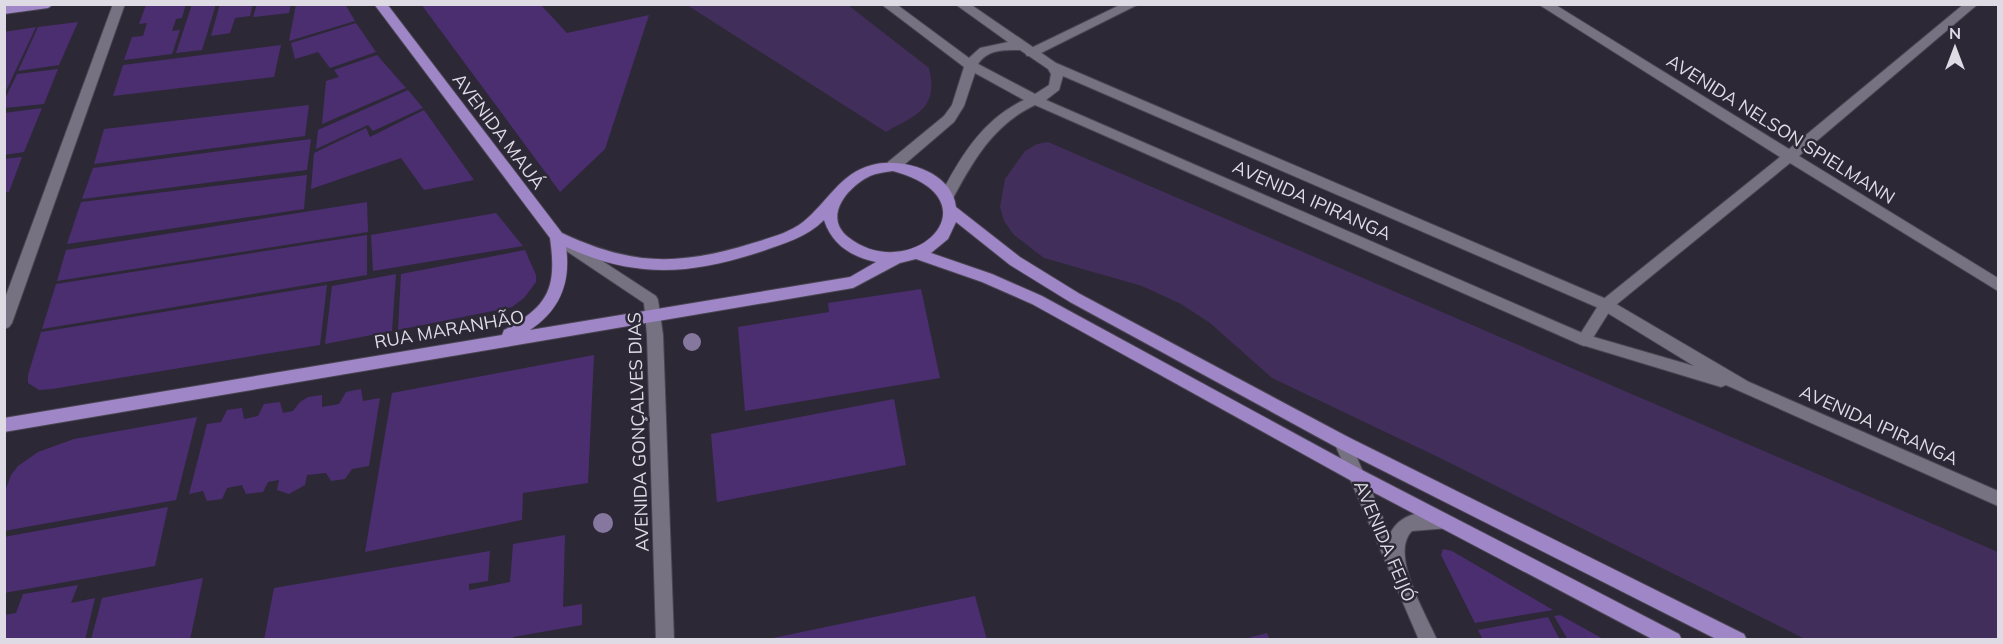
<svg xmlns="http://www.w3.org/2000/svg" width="2003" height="644" font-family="Mulish,sans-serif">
	<rect width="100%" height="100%" fill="#2d2836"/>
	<g fill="#412e5b">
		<path d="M 687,5 L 848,5 L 929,68 C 939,109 916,115 886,132 Z"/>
		<path d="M 1048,142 L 1998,552 L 1998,639 L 1805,639 L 1438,457 L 1272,378 L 1210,323 L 1181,304 L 1142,286 L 1044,258 L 1014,235 L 1004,221 L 1000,207 L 1005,179 L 1025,151 L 1037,144 Z"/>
	</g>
	<g fill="#4b2e70">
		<path d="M 186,4 L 182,18 L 176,19 L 172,31 L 180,30 L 172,54 L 124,60 L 132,37 L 143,36 L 147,23 L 139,24 L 146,5 Z"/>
		<path d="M 192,4 L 216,4 L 202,50 L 176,53 Z"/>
		<path d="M 220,4 L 253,4 L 250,16 L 235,18 L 230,33 L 211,36 Z"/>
		<path d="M 257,4 L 291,4 L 289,13 L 253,17 Z"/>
		<path d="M 296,4 L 345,4 L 355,21 L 289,41 Z"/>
		<path d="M 421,4 L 540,4 L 567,33 L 649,15 L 605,149 L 560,192 Z"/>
		<path d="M 78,22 L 59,65 L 18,71 L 38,27 Z"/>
		<path d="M 356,23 L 376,52 L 330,68 L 318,52 L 295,59 L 291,43 Z"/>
		<path d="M 36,27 L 4,95 L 4,32 Z"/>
		<path d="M 281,45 L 274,77 L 113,96 L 123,65 Z"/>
		<path d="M 377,55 L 406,88 L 322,124 L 326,81 L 339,77 L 334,70 Z"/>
		<path d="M 58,69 L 44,104 L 4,108 L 4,101 L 17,74 Z"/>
		<path d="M 408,90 L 423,108 L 373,131 L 368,125 L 316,149 L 318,130 Z"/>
		<path d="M 309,105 L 305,136 L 94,164 L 104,129 Z"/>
		<path d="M 42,108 L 24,152 L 4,155 L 4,113 Z"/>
		<path d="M 424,110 L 474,180 L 424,190 L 401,158 L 311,189 L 314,153 L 366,128 L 370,137 Z"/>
		<path d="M 311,139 L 307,170 L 82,199 L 93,168 Z"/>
		<path d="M 22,157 L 9,192 L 4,192 L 4,159 Z"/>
		<path d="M 307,175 L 304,209 L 67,244 L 81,202 Z"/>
		<path d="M 367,202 L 368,232 L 57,281 L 66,250 Z"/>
		<path d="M 496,213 L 523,246 L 373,271 L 371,235 Z"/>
		<path d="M 367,235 L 367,275 L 42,329 L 56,284 Z"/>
		<path d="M 525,250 L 536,275 L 536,282 L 524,298 L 512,307 L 398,330 L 401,274 Z"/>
		<path d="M 396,274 L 392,331 L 325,344 L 332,286 Z"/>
		<path d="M 327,285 L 320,345 L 52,389 L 39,390 L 28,383 L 28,375 L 41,332 Z"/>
		<path d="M 921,289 L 940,378 L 745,411 L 738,327 L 829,312 L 828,303 Z"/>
		<path d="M 594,355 L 588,483 L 523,493 L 522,520 L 365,552 L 392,393 Z"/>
		<path d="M 361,389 L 363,401 L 380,398 L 369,466 L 352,469 L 345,479 L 331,481 L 326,473 L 307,475 L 305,485 L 289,494 L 277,490 L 279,480 L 268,482 L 263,492 L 246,494 L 242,485 L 227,488 L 222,499 L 207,501 L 203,491 L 189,494 L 207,424 L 221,422 L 227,410 L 242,408 L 244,419 L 258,416 L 264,404 L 280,402 L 283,413 L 293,411 L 300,402 L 308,397 L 322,395 L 322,407 L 339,404 L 346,392 Z"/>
		<path d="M 894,399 L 906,465 L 717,502 L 711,434 Z"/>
		<path d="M 197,417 L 176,500 L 4,531 L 4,494 L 11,475 L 18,466 L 38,452 L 74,439 Z"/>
		<path d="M 168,507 L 155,566 L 4,593 L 4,537 Z"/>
		<path d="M 565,535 L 563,607 L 582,604 L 582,625 L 513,637 L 513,640 L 264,640 L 274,588 L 490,551 L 488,581 L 469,584 L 469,590 L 510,582 L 513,544 Z"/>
		<path d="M 1443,549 L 1452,551 L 1553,610 L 1475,623 L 1441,555 Z"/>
		<path d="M 203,578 L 190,640 L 91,640 L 102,598 Z"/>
		<path d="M 78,585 L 71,603 L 95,598 L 85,640 L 4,640 L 4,615 L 16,613 L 23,594 Z"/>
		<path d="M 975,596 L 987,640 L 773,640 L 773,638 Z"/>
		<path d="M 1560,615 L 1605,640 L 1568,640 L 1554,616 Z"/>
		<path d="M 1548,617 L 1560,640 L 1483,640 L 1478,630 Z"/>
		<path d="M 1267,633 L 1270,640 L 1244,640 L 1244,639 Z"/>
	</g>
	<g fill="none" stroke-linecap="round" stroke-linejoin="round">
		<defs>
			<g id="street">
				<path d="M 1122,4 L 1139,4 L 1035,56 L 1027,56 L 1025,53 L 1027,50 Z"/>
				<path d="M 1538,4 L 1554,4 L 1789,149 L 1964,4 L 1978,4 L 1799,156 L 1998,278 L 1998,291 L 1790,163 L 1611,309 L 1589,344 L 1584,346 L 1579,344 L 1576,340 L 1579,336 L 1601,301 L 1780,157 Z"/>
				<path d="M 564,236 L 656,296 L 658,300 L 663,335 L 674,640 L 656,640 L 647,335 L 644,303 L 559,246 L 557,242 L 559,238 Z"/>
				<path d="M 1342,435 L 1348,437 L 1390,534 C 1400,512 1428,508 1449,516 L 1451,522 L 1449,528 L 1412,531 C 1389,554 1426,614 1437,640 L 1419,640 L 1334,442 L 1336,437 Z"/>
			</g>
			<g id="secondary">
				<path d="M 113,4 L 125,4 L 12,323 L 9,327 L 4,329 L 4,301 Z"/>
				<path d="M 881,4 L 896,4 L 969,58 L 980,48 L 1008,42 L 955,4 L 970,4 L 1056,63 L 1611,301 L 1749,382 L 1998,491 L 1998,506 L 1726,385 L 1721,387 L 1579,344 L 1035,105 C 993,125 973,161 952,200 L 942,200 L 940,196 C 960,157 983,119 1024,100 L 975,73 L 964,106 L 954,122 L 898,170 L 888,170 L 886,166 L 888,162 L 944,116 L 952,105 L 964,67 ZM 1020,50 L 1048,69 L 1051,74 L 1049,85 L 1035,94 L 978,64 C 988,49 1004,50 1020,50 ZM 1063,76 L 1601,309 L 1694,366 L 1587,335 L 1046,100 L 1059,90 Z"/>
			</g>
			<g id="primary">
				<path d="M 15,4 L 54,4 L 48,8 L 4,14 L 4,6 Z"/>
				<path d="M 374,4 L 387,4 L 562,233 C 632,266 679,266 753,243 C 769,238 789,233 803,222 C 827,203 840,173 872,165 C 901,157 952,171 956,207 L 1020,257 L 1080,294 L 1348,437 L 1744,634 L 1747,640 L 1718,640 L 1336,447 L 1070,302 L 1010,265 L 956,222 L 948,239 L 931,253 L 992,274 L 1042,296 L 1362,470 L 1679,634 L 1682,640 L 1654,640 L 1350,480 L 1032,304 L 982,282 L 916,259 L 900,263 L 853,288 L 4,432 L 4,418 L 502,335 L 504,330 C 549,306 557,288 550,238 ZM 893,171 C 1000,200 912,287 848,237 C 822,216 849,186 870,176 C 877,173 886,172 893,171 ZM 824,220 C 832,245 852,257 876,262 L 850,277 L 530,330 C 560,310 571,283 566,247 C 636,279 691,275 763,251 C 785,243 807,237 824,220 Z"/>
			</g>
		</defs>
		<use href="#street" stroke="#494551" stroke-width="2"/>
		<use href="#secondary" stroke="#494551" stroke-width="2"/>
		<use href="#primary" stroke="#494551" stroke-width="2"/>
		<use href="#street" fill="#777282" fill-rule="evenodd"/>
		<use href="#secondary" fill="#777282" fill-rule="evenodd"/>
		<use href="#primary" fill="#9f86c7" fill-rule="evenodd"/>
	</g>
	<g fill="#86779e">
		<circle cx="692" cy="342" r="9"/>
		<circle cx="603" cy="523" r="10"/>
	</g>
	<g text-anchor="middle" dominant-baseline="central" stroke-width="5" stroke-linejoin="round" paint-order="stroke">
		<g font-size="18" fill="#dedbe4" stroke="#2d2836">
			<text transform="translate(1781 129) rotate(32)">AVENIDA NELSON SPIELMANN</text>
			<text transform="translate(499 131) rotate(53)">AVENIDA MAUÁ</text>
			<text transform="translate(1312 200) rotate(24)">AVENIDA IPIRANGA</text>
			<text transform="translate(449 329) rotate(-10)">RUA MARANHÃO</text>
			<text transform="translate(1879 425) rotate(24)">AVENIDA IPIRANGA</text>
			<text transform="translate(638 432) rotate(-92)">AVENIDA GONÇALVES DIAS</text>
			<text transform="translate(1385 541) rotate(67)">AVENIDA FEIJÓ</text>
		</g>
	</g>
	<rect width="2003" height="644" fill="none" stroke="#dedbe4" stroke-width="12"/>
	<g transform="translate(1955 48)" stroke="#2d2836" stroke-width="4.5" paint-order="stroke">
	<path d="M0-4.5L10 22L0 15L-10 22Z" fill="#dedbe4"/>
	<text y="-9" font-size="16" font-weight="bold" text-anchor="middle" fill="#dedbe4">N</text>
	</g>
</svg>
